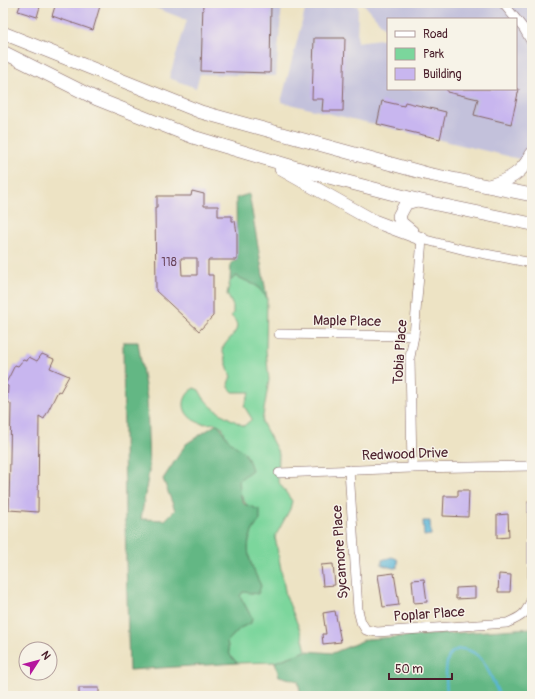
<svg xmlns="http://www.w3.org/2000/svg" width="535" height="699" font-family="Pangolin,sans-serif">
	<rect width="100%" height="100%" fill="#f7f3e8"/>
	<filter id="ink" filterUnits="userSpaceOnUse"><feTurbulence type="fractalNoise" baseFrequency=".025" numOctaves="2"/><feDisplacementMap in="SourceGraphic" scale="8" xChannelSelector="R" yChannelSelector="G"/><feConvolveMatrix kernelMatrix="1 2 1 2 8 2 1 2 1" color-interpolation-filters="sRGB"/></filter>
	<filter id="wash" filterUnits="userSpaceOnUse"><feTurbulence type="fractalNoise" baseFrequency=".012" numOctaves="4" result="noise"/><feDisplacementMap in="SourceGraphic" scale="16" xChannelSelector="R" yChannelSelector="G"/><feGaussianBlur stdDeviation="0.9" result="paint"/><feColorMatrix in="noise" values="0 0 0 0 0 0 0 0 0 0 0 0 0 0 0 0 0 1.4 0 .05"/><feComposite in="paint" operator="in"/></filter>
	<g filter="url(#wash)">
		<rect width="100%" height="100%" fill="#ede3c4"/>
		<g fill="#c3c1db">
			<path d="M 154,3 L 282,3 L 276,76 L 200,74 L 196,88 L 169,78 L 187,20 L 153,7 Z"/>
			<path d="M 307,3 L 344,3 L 358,6 L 357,42 L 388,38 L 388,89 L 516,89 L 516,19 L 388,19 L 388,32 L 363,3 L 532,3 L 532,162 L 281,102 Z"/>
		</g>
		<path fill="#7bd69c" stroke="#627a64" d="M 236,276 L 257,286 L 267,298 L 266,350 L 269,380 L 262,422 L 279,454 L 278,481 L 292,501 L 290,509 L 275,537 L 286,596 L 302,635 L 306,651 L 275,662 L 237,663 L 230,655 L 227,642 L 240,628 L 251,623 L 252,618 L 240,596 L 243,592 L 261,586 C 249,561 240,544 260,520 C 234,493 236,488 246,454 C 240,449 231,444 227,438 C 223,433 225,428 219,425 C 214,422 206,425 200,423 C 182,417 178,399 194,388 L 199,390 C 208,409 225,416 244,426 L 252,419 L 244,406 L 250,392 L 233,392 C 227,386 227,384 231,377 L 222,349 C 228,337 246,329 231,316 L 233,313 L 233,306 L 227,294 L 230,281 Z"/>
		<g fill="#64b784" stroke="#576b58">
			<path d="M 249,194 L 267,298 L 257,286 L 236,276 L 230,281 L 231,263 L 237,260 L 236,198 Z"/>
			<path d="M 123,342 L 138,342 L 147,399 L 149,471 L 141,519 L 165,520 L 175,510 L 163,479 L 186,444 L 217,424 C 223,428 223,434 228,439 C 243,454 245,448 252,470 L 239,480 L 241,497 L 244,504 L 260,510 L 260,520 C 240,544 249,561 261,586 L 258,594 L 243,592 L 240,596 L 252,618 L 251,623 L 240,628 L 227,642 L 230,655 L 237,663 L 129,670 L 125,522 Z"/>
			<path d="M 532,628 L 532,696 L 301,696 L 298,681 L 279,676 L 275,662 L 306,651 L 333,653 L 367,639 Z"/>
		</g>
		<g fill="#58b5d7" stroke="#516a81">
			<path d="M 423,521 L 430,521 L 431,535 L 424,536 Z"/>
			<path d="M 392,557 L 397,559 L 398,563 L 397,568 L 393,568 L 382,565 L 382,560 Z"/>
		</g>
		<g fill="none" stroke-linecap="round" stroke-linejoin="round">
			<path stroke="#58b5d7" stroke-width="2.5" d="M 447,696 C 447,682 440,648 463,649 C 471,650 477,654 482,660 C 488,667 495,687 500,696"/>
		</g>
		<g id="blocks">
			<g fill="#c8b6ef" fill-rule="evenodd">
				<path d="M 21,3 L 41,3 L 37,17 L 18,11 Z"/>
				<path d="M 56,3 L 91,3 L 100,6 L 93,30 L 52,16 Z"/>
				<path d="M 203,3 L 271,3 L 270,73 L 201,71 Z"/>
				<path d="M 314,38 L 345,38 L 343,111 L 322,111 L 323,99 L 312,99 Z"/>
				<path d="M 447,89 L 519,89 L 511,124 L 474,115 L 478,99 L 447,92 Z"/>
				<path d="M 382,101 L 404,106 L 405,102 L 446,112 L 440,139 L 377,124 Z"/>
				<path d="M 192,191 L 204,194 L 204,206 L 218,206 L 218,216 L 232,216 L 232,221 L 235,221 L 237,233 L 237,260 L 208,260 L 208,275 L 213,275 L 213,316 L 199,331 L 156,291 L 155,207 L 157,207 L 157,196 L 191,196 ZM 181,258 L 197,258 L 197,275 L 182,275 Z"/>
				<path d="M 42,354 L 54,359 L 50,368 L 69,376 L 60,392 L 58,391 L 44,419 L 39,416 L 38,512 L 9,510 L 11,404 L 7,401 L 8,386 L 5,385 L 15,365 L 18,366 L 23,360 L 27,361 L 29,357 L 37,361 Z"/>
				<path d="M 458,490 L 469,490 L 468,517 L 443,516 L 444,496 L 458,496 Z"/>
				<path d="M 508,514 L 509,537 L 497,538 L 497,515 Z"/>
				<path d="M 333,564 L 335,585 L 323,586 L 321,565 Z"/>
				<path d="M 394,573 L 399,605 L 383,607 L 378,575 Z"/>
				<path d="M 499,574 L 511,575 L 510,592 L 498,592 Z"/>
				<path d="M 424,579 L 427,602 L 414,603 L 412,580 Z"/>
				<path d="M 475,587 L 475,598 L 456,599 L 456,588 Z"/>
				<path d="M 335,611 L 341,642 L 323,644 L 322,634 L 326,634 L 323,613 Z"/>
				<rect x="79" y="688" width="20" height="8"/>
			</g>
		</g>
	</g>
	<g filter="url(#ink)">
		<use href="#blocks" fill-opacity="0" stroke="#836461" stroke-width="1"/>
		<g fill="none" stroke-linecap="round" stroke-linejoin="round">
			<defs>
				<g id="minor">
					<path d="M 503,3 L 524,29 L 532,43"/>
					<path d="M 279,334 L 414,336"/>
					<path d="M 412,468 L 410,357 L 414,336 L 422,239 L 465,250 L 532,263"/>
					<path d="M 349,470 L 358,610 L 361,622 L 366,630 L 377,632 L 507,623 C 523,616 526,614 532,598 L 532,504"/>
					<path d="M 279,473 L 412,468 L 532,466"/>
				</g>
				<g id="highway">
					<path d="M 3,33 L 201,112 L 428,174 L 532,195"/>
					<path d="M 3,52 L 97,99 L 193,137 L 317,174 L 417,200 L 532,224"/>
					<path d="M 281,169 L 374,221 L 422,239"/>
					<path d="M 489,186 C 509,180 522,173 532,154"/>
					<path d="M 412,232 L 401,223 L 399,216 L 406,203 L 417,200"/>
				</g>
			</defs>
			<use href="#minor" stroke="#836461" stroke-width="10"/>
			<use href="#highway" stroke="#836461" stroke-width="14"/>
			<use href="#minor" stroke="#fff" stroke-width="9"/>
			<use href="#highway" stroke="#fff" stroke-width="13"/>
		</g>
	</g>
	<g text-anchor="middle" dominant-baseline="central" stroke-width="3" stroke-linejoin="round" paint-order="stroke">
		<g font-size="12" fill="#6a455c">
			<text x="169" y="262">118</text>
		</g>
		<g font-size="14" fill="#4a1f2b" stroke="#f7f3e8">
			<text transform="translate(347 321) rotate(1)">Maple Place</text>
			<text transform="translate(400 352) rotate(-86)">Tobia Place</text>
			<text transform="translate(405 454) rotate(-2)">Redwood Drive</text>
			<text transform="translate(340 552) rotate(-94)">Sycamore Place</text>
			<text transform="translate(429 614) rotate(-4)">Poplar Place</text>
		</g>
	</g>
	<rect width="535" height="699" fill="none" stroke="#f7f3e8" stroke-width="16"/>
	<rect x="387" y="18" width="130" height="72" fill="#f7f3e8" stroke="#b29e9c"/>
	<rect x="395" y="31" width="20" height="6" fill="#ffffff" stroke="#b29e9c"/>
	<text x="423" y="38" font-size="12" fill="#4a1f2b">Road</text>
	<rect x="395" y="48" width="20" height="12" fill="#7bd69c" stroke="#b29e9c"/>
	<text x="423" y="58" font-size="12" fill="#4a1f2b">Park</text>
	<rect x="395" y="68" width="20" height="12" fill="#c8b6ef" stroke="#b29e9c"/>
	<text x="423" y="78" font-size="12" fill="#4a1f2b">Building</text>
	<g transform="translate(38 661) rotate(54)"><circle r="19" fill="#f7f3e8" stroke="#b29e9c"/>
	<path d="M0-3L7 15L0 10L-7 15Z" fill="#b5179e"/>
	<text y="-6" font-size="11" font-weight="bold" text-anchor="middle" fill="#4a1f2b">N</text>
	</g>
	<path d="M389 673v6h63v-6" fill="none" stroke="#4a1f2b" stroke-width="2"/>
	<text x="395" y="673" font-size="12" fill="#4a1f2b" stroke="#f7f3e8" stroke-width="3" paint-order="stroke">50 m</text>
</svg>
